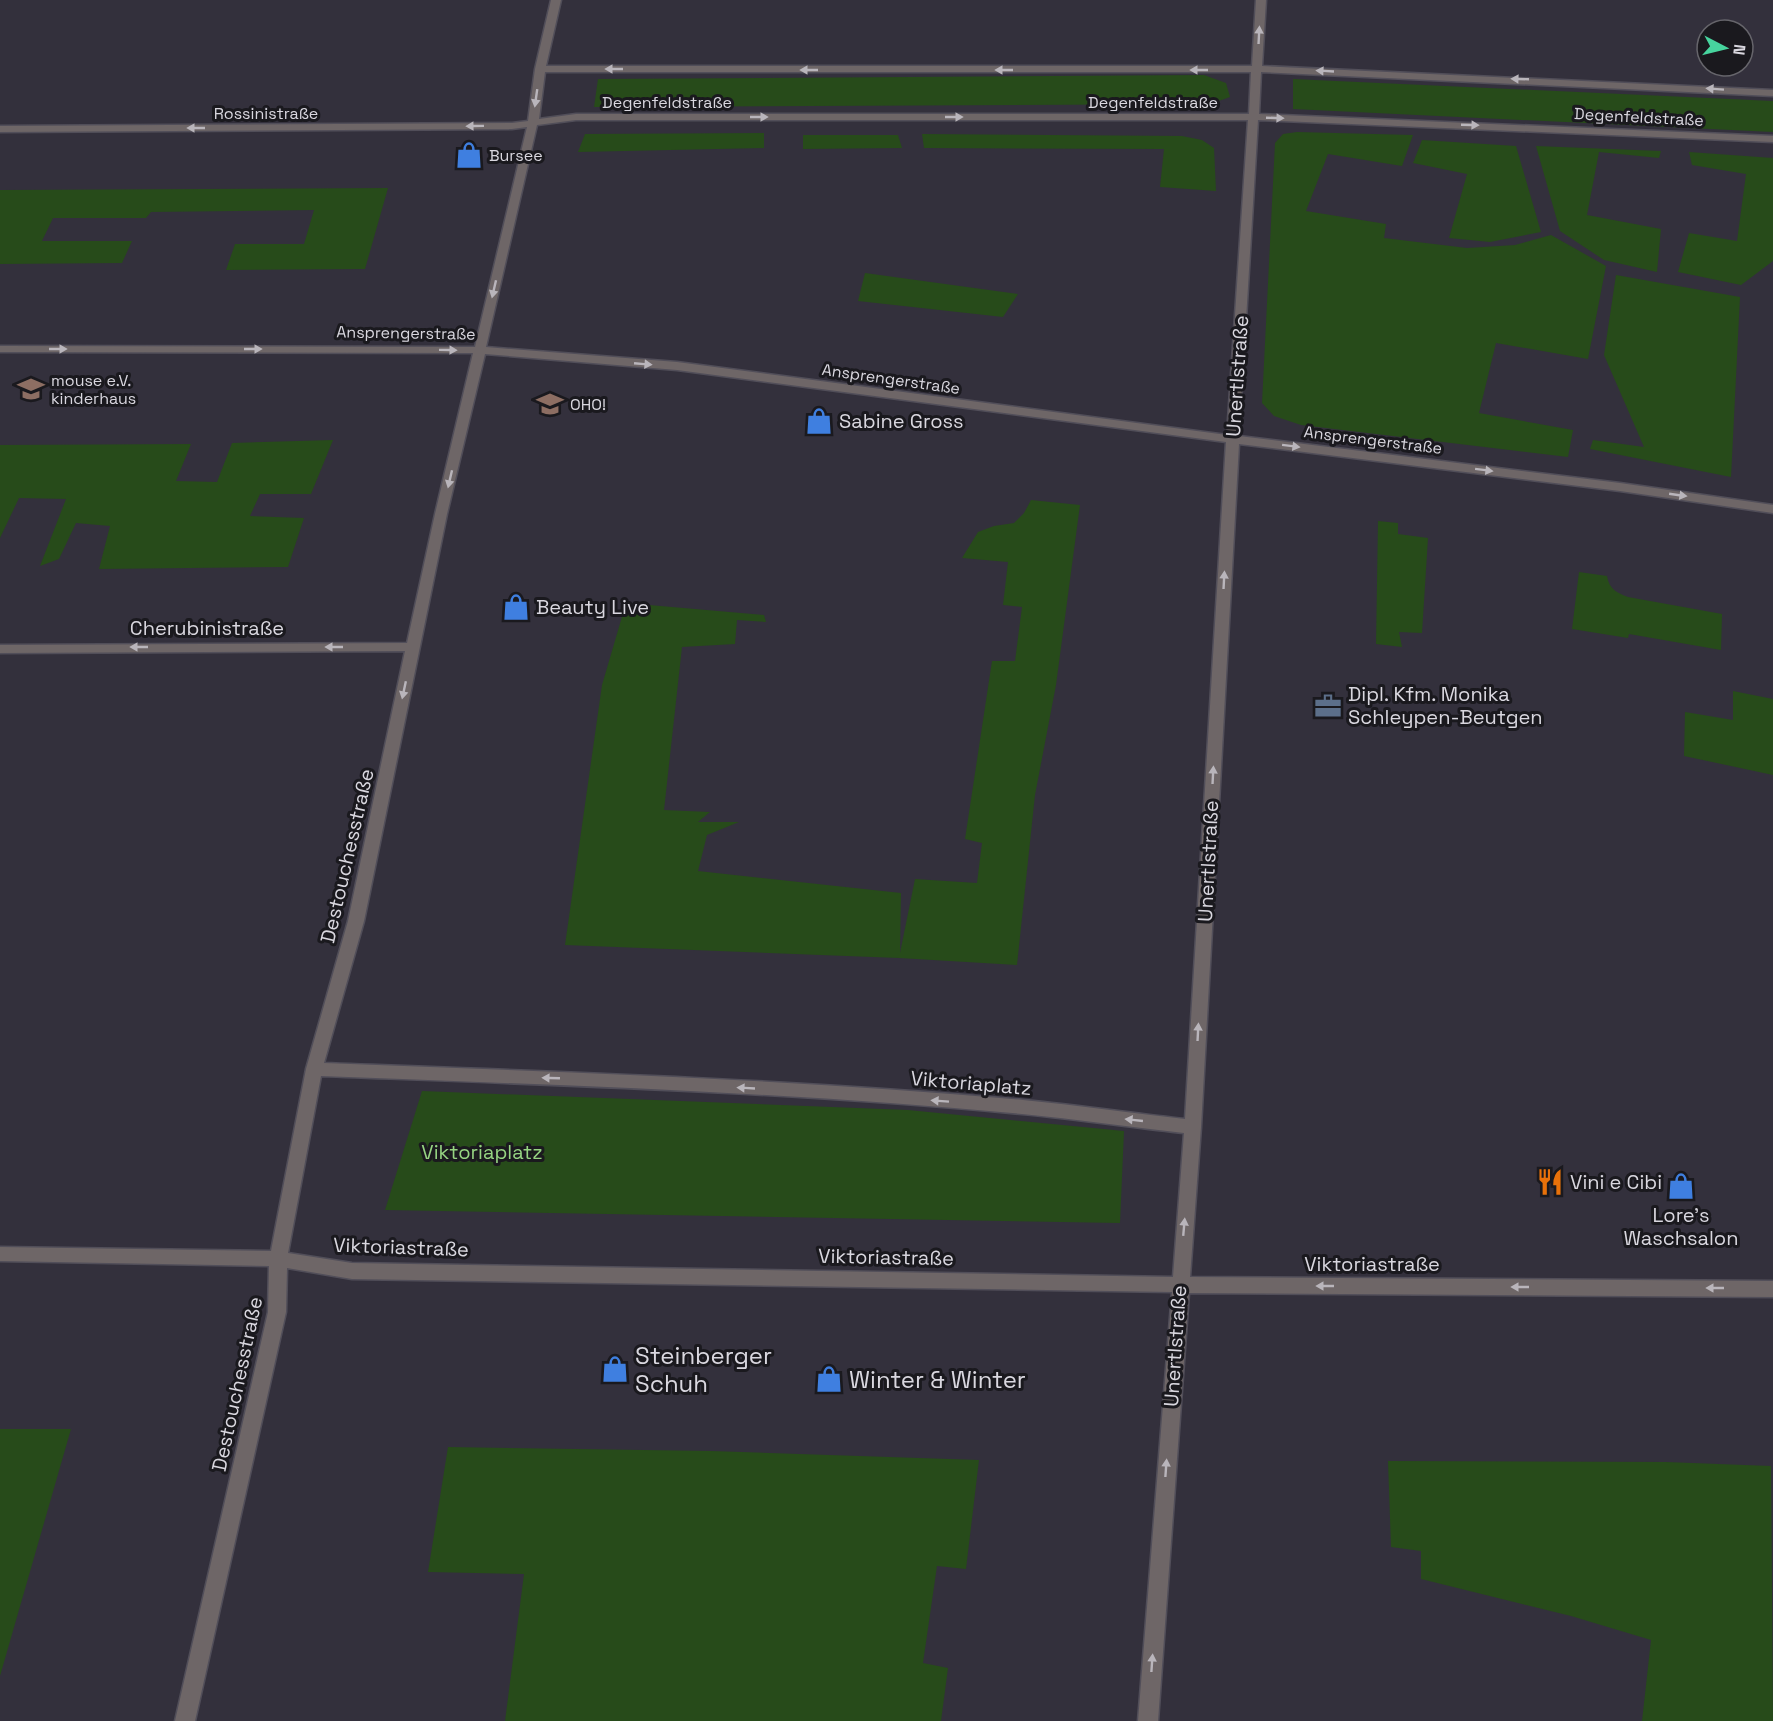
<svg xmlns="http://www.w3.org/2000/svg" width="1773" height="1721" font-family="'Space Grotesk',sans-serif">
	<rect width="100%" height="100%" fill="#33303c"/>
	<g fill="#274b1a">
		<path d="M 1204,75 L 1226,83 L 1230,97 L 1210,104 L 594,107 L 598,79 Z"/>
		<path d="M 1293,79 L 1773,101 L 1773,132 L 1293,109 Z"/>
		<path d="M 1297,132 L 1413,135 L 1402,166 L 1328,154 L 1306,211 L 1386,224 L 1384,238 L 1467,248 L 1515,245 L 1551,235 L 1606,266 L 1588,359 L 1496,343 L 1479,413 L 1573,430 L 1568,457 L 1301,425 L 1274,416 L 1262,403 L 1275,143 L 1283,134 Z"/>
		<path d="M 764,133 L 764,148 L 578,152 L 585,134 Z"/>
		<path d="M 922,134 L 1182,136 L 1202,140 L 1214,148 L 1216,191 L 1160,187 L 1164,149 L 924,148 Z"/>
		<path d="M 803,135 L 898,135 L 902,148 L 803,149 Z"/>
		<path d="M 1422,140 L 1516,146 L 1541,232 L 1490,242 L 1449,238 L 1467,174 L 1413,163 Z"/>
		<path d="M 1536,146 L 1661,151 L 1659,158 L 1599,152 L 1587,215 L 1661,229 L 1657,272 L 1604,260 L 1560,231 Z"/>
		<path d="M 1689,152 L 1773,158 L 1773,261 L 1741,285 L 1678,272 L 1689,233 L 1737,241 L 1746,174 L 1692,165 Z"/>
		<path d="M 388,188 L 365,269 L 226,270 L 235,244 L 304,244 L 314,210 L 151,212 L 146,218 L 53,218 L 42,241 L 132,241 L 122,263 L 0,264 L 0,190 Z"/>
		<path d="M 865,273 L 1018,294 L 1003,317 L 858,301 Z"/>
		<path d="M 1616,275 L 1740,297 L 1731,477 L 1590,449 L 1593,440 L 1644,447 L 1604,355 Z"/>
		<path d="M 333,440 L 311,494 L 260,494 L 250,516 L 304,518 L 288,567 L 99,569 L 110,526 L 76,523 L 59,559 L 40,566 L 66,499 L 19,498 L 0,538 L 0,445 L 191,444 L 176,481 L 217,482 L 232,443 Z"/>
		<path d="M 1031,500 L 1080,505 L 1056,685 L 1035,795 L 1017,965 L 899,958 L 565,945 L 602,685 L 626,603 L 764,615 L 766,622 L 737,620 L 735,644 L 682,647 L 664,810 L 710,812 L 698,822 L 739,822 L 707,835 L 698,871 L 901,893 L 900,953 L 915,879 L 977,883 L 982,843 L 965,839 L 992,661 L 1015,661 L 1022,607 L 1003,605 L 1008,562 L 962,558 L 978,532 L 994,526 L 1014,523 L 1024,513 Z"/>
		<path d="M 1378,521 L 1398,523 L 1398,534 L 1428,538 L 1422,633 L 1399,632 L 1402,647 L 1376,644 Z"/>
		<path d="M 1579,572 L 1607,576 C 1609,589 1617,593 1628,597 L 1722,614 L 1721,650 L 1629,634 L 1628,638 L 1572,629 Z"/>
		<path d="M 1733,691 L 1773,699 L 1773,775 L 1684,756 L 1685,712 L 1733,720 Z"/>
		<path d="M 422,1091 L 908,1110 L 1124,1131 L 1120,1223 L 385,1210 Z"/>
		<path d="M 0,1429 L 71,1429 L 0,1676 Z"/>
		<path d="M 448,1447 L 711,1451 L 979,1460 L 966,1569 L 937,1566 L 923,1663 L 948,1668 L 941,1721 L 505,1721 L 524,1574 L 428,1572 Z"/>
		<path d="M 1388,1461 L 1666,1462 L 1771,1466 L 1773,1721 L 1642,1721 L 1651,1640 L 1571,1616 L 1421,1579 L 1421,1551 L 1391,1547 Z"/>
	</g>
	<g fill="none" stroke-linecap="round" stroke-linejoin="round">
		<defs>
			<path id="minor" d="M 551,0 L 561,0 L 546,66 L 1252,66 L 1256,0 L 1266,0 L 1262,66 L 1773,90 L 1773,96 L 1261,72 L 1259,114 L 1773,136 L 1773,142 L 1258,120 L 1239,436 L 1620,483 L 1773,505 L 1773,513 L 1620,491 L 1239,444 L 1201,1127 L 1190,1277 L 1773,1281 L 1773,1297 L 1189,1293 L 1158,1721 L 1138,1721 L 1172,1292 L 352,1279 L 287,1268 L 286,1312 L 195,1721 L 175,1721 L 268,1312 L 269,1266 L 0,1261 L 0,1247 L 271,1251 L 306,1069 L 348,921 L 405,651 L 0,653 L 0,645 L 407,643 L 435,514 L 473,353 L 0,352 L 0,346 L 475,347 L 527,127 L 512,129 L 0,132 L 0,126 L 512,123 L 528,121 L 535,69 ZM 545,72 L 1251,72 L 1249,114 L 576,114 L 539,119 ZM 576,120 L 1248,120 L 1227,435 L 677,362 L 486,347 L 537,125 ZM 485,354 L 677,370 L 1226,442 L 1185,1119 C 1131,1113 1077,1105 1023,1100 C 791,1079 557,1072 324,1063 L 364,921 L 447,514 ZM 321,1076 C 555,1085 789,1092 1022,1114 C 1076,1119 1130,1127 1184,1133 L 1173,1277 L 352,1263 L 288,1253 Z"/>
		</defs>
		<use href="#minor" stroke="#514e59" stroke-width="3"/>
		<use href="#minor" fill="#6e6667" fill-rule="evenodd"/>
	</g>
	<defs><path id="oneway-solid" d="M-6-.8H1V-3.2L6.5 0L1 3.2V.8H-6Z" transform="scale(1.5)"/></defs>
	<g fill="#b9b5bb">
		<use href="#oneway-solid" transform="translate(1259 35) rotate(-87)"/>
		<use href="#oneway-solid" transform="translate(614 69) rotate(-180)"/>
		<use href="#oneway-solid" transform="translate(809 70) rotate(-180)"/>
		<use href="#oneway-solid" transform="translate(1004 70) rotate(-180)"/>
		<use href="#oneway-solid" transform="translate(1199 70) rotate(-180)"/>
		<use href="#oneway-solid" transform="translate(1325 71) rotate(-177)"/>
		<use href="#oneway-solid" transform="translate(1520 79) rotate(-178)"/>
		<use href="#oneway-solid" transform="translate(1715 89) rotate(-176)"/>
		<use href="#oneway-solid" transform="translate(536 98) rotate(98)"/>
		<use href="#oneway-solid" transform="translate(759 117)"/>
		<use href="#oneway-solid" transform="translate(954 117)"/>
		<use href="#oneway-solid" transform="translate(1275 118) rotate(2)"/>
		<use href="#oneway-solid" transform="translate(1470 125) rotate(2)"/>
		<use href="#oneway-solid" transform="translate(475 126) rotate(179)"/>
		<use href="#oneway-solid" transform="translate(196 128) rotate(180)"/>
		<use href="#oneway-solid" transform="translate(494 289) rotate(103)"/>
		<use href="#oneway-solid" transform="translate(58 349)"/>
		<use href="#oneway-solid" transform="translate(253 349)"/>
		<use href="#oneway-solid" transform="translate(448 350) rotate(1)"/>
		<use href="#oneway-solid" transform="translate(643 364) rotate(5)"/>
		<use href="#oneway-solid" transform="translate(1291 446) rotate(7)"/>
		<use href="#oneway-solid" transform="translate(1484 470) rotate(7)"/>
		<use href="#oneway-solid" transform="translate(450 479) rotate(103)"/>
		<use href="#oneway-solid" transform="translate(1678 495) rotate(8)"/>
		<use href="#oneway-solid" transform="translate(1224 580) rotate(-87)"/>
		<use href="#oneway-solid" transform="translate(139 647) rotate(180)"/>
		<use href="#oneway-solid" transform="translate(334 647) rotate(180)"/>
		<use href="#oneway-solid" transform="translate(404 690) rotate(102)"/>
		<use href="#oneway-solid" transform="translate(1213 775) rotate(-87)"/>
		<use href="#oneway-solid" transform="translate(1198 1032) rotate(-87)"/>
		<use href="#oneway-solid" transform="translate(551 1078) rotate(-178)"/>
		<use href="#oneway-solid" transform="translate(746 1088) rotate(-177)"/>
		<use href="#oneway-solid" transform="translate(940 1101) rotate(-176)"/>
		<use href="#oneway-solid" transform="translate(1134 1120) rotate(-174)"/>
		<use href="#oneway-solid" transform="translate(1184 1227) rotate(-85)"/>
		<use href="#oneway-solid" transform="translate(1325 1286) rotate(-180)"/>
		<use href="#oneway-solid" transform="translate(1520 1287) rotate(-180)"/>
		<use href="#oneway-solid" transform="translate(1715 1288) rotate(-180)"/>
		<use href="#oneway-solid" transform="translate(1166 1468) rotate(-86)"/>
		<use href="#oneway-solid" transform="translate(1152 1663) rotate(-86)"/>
	</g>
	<defs>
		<symbol id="shop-bare" viewBox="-9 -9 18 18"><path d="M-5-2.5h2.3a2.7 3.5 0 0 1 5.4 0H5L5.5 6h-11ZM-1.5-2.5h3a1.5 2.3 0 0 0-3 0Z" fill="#3f7fe0" stroke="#1a191e" stroke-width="2.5" paint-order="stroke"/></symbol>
		<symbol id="school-bare" viewBox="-9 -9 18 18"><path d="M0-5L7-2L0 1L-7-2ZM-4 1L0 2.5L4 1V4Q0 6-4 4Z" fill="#8d6e63" stroke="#1a191e" stroke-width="2.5" paint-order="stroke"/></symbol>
		<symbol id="office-bare" viewBox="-9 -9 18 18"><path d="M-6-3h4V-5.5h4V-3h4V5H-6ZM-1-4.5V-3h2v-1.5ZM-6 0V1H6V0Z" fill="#5c6f8a" stroke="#1a191e" stroke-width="2.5" paint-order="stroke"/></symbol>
		<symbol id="restaurant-bare" viewBox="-9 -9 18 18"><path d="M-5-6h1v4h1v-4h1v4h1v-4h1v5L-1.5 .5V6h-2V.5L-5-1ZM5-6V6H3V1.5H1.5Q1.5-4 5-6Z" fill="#e8710a" stroke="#1a191e" stroke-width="2.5" paint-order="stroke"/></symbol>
	</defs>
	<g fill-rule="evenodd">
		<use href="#shop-bare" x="450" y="136" width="38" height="38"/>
		<use href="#school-bare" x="12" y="370" width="38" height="38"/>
		<use href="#school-bare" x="531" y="385" width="38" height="38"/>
		<use href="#shop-bare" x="800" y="402" width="38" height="38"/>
		<use href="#shop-bare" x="497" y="588" width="38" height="38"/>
		<use href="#office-bare" x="1309" y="687" width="38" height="38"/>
		<use href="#restaurant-bare" x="1531" y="1163" width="38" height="38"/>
		<use href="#shop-bare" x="1662" y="1167" width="38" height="38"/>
		<use href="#shop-bare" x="596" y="1350" width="38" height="38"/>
		<use href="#shop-bare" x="810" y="1360" width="38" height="38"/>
	</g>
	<g text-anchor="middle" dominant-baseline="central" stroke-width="6" stroke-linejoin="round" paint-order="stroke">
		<g font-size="16" fill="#d9d7df" stroke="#1a191e">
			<text x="667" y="102">Degenfeldstraße</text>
			<text x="1153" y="102">Degenfeldstraße</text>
			<text x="266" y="113">Rossinistraße</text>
			<text transform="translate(1639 117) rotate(3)">Degenfeldstraße</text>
			<text transform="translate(406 333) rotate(1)">Ansprengerstraße</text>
			<text transform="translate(891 379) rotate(8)">Ansprengerstraße</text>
			<text transform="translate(1373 440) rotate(7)">Ansprengerstraße</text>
		</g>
		<g font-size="16" fill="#d9d7df" stroke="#1a191e" text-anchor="start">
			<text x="489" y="155">Bursee</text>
			<text x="51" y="380">mouse e.V.<tspan x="51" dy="18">kinderhaus</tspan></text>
			<text x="570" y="404">OHO!</text>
		</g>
		<g font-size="20" fill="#d9d7df" stroke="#1a191e">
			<text transform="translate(1237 376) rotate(-86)">Unertlstraße</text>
			<text x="207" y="628">Cherubinistraße</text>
			<text transform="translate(347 856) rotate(-77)">Destouchesstraße</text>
			<text transform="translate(1208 861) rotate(-87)">Unertlstraße</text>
			<text transform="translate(971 1083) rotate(5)">Viktoriaplatz</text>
			<text transform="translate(401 1247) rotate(2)">Viktoriastraße</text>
			<text transform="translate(886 1257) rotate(1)">Viktoriastraße</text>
			<text x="1372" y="1264">Viktoriastraße</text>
			<text transform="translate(1175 1346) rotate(-86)">Unertlstraße</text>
			<text transform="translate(237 1384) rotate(-78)">Destouchesstraße</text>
		</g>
		<g font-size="20" fill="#d9d7df" stroke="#1a191e" text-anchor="start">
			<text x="839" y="421">Sabine Gross</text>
			<text x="536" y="607">Beauty Live</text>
			<text x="1348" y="694">Dipl. Kfm. Monika<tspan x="1348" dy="23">Schleypen-Beutgen</tspan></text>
			<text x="1570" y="1182">Vini e Cibi</text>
			<text x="1681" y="1215" text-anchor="middle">Lore’s<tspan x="1681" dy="23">Waschsalon</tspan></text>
		</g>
		<g font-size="20" fill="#96d482" stroke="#1a191e">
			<text x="482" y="1152">Viktoriaplatz</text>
		</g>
		<g font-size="24" fill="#d9d7df" stroke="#1a191e" text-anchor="start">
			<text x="635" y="1355">Steinberger<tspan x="635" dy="28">Schuh</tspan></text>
			<text x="849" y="1379">Winter &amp; Winter</text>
		</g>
	</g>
	<g transform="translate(1725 48) rotate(97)"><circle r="28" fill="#1a191e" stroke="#66656b" stroke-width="1.5"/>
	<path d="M0-4.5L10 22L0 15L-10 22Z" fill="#47d49e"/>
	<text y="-9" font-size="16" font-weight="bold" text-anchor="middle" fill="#d9d7df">N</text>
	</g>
</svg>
